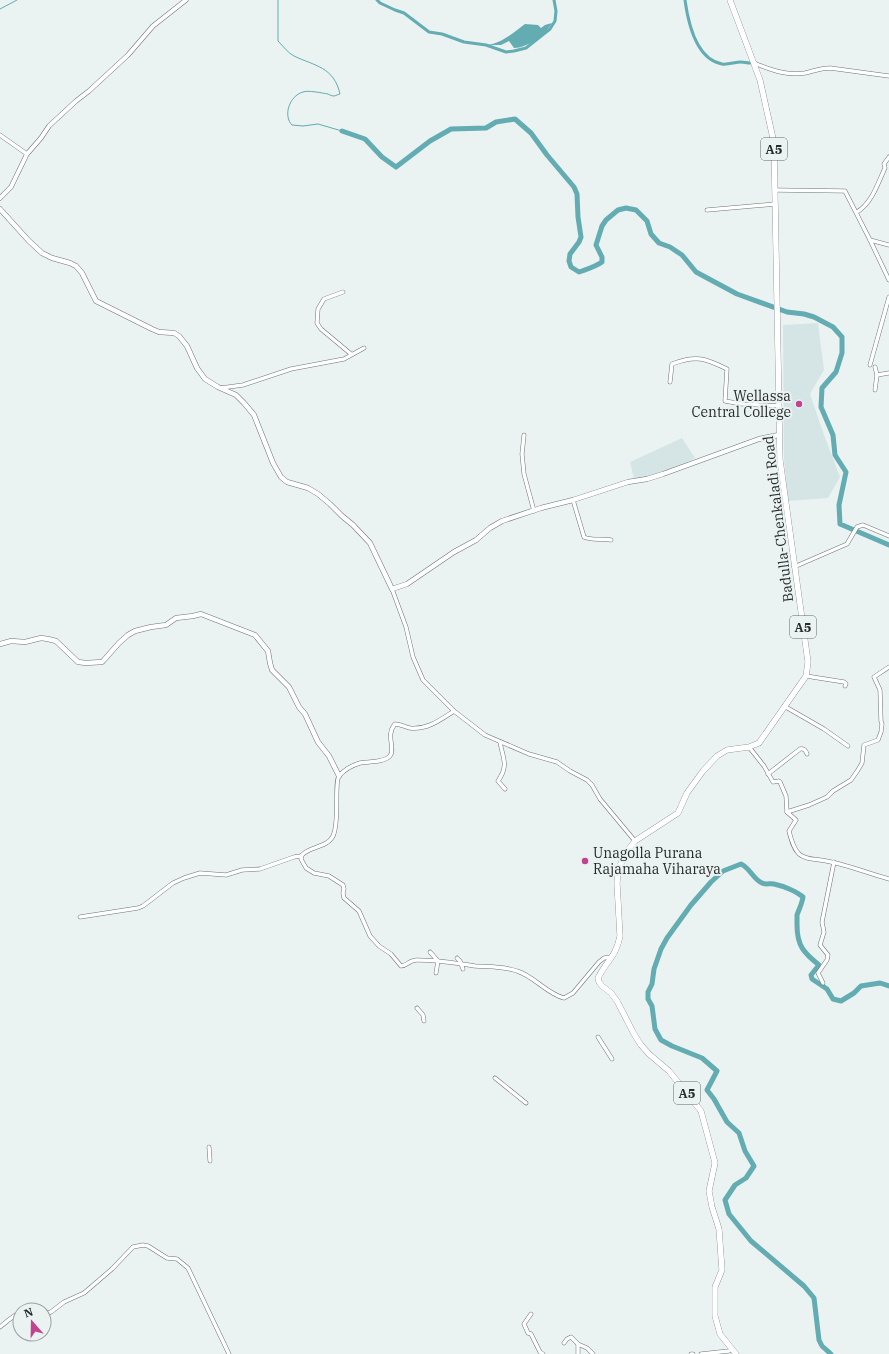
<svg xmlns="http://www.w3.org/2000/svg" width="889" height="1354" font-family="'IBM Plex Serif',serif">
	<rect width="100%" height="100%" fill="#eaf2f2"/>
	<g fill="#d5e5e6">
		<path d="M 818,323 L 824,370 L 810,394 L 824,435 L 840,477 L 828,498 L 788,501 L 784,459 L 783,325 Z"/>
		<path d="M 682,438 L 695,458 L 671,471 L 634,479 L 630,462 Z"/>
	</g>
	<path fill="#62acb2" d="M 552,23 C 545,35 527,48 514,48 L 509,41 L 501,45 L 486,45 C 501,44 514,32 525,24 L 538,25 L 541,28 L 545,25 Z"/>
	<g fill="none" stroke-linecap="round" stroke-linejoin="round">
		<g stroke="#62acb2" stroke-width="1">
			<path d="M 278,0 L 278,41 C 283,46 288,53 294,56 C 315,66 334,67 340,94 C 339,94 335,96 334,96 C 332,96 330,95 328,94 C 322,93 308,90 303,92 C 289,96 283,116 292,125 L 303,126 L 318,124 L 342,131"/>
			<path d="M 0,9 L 17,0"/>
		</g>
		<g stroke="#62acb2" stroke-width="3">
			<path d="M 377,0 L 380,3 L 395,10 L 404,13 L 429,32 L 442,34 L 464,42 L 486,45 L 506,52 L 514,51 L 526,48 L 550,29 L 555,21 L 556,11 L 554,0"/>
			<path d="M 685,0 C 688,22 696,59 722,64 C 728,65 735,62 741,62 C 744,62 747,63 750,63"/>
		</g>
		<g stroke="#62acb2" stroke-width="5">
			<path d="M 342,131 L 365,139 L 382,157 L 396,167 L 430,141 L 451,129 L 486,128 L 496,122 L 515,119 L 531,133 L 547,155 L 574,187 L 577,194 L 578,217 L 581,237 L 579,242 L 570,254 L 569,261 L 571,267 L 579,272 C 587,269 595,267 602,262 L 602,257 L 596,245 L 602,226 L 606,220 L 618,210 L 626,208 L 636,210 L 647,221 L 651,234 L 659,243 L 670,247 L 682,255 L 696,272 L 737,294 L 787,312 L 804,314 L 814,317 L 833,327 L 842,337 L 842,353 L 836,372 L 822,388 L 821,407 L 833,435 L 835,455 L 846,472 L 839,505 L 840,524 L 889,545"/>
			<path d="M 831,1354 L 822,1346 L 819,1340 L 814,1298 L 804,1286 L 751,1241 L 729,1214 L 725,1200 L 735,1185 L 746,1178 L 754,1166 L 745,1151 L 739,1133 L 727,1122 L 714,1099 L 707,1090 L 717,1071 L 702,1058 L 672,1046 L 661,1040 L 655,1029 L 652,1006 L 648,999 L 648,992 L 652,984 L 654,969 L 661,949 L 667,938 L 691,905 L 711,882 L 723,871 L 741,864 C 750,868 753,879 762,883 C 766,885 770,883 774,884 C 783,886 796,891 803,897 C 802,904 799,909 797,915 C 797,918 797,922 797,925 C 797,946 804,953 819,965 L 811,975 L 812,979 L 827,989 L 833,999 L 841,1001 L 854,993 L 861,986 L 880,983 L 889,986"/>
		</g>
		<defs>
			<g id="minor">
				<path d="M 754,63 C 771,70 787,76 805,73 C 814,71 821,68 830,68 L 889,76"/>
				<path d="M 0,135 L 27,154"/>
				<path d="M 775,190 L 845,191 L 870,240 L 889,280"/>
				<path d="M 707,210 L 775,204"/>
				<path d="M 857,212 C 872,203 878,183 885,168 L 884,164 L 889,157"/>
				<path d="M 870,240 L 889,245"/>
				<path d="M 343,292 L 324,299 L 318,309 L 317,323 L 321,329 L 351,354"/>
				<path d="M 870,365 L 889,297"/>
				<path d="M 875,367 L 877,375 L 889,373"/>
				<path d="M 670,382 L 672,364 C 696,355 705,358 727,369 L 725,401 L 742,404 L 779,406"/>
				<path d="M 221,388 L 243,385 L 291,369 L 344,359 L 364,348"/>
				<path d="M 875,390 L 877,375"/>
				<path d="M 524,435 L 522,454 L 524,474 L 534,511"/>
				<path d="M 573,500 L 584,537 C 592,541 602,538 611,540"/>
				<path d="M 794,567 L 847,544 L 857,527 L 863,525 L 889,536"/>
				<path d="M 392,589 L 406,627 L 413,657 L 423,680 L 454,711 L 485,735 L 529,754 L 557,762 L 570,771 L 587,780 L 592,785 L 600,799 L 635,841"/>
				<path d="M 806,676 L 844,682 L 846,684 L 845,686"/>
				<path d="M 784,706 L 824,729 L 848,746"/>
				<path d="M 454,711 C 440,720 427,730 410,728 C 405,727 400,724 395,724 C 385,735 396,749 390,756 C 383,763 369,761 360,763 C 353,765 344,770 339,776 C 334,782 340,822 333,836 C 327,848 310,846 302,855 L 301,859 L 306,868 L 314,873 L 329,876 L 343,885 L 344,889 L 343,893 L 344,898 L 359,911 L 370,936 L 379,946 L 391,954 L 401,966 C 407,966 409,960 417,960 C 437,960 456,963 475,966 C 489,967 503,966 517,971 C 534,976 547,994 564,998 L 573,993 L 599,962 L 604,958 L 612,957"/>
				<path d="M 500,742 C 503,759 509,765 498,781 L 505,789"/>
				<path d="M 749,747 L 764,766 L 773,782 L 779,781 L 780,782 L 786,796 L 787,812 L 796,820 L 789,831 C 791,839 793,848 799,854 C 805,859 812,859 820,860 C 844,863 866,873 889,879"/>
				<path d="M 768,774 L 800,749 C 804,748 806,751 807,754"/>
				<path d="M 787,812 L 809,805 L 827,797 L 833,791 L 851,780 L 858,770 L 862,763 L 864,745 L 878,740 L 881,732 L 882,724 L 881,721 L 880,690 L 874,677 L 889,667"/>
				<path d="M 80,917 L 138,908 L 143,906 L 173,883 L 184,878 L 200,873 L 226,875 L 242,870 L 260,869 L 294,857 L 301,856"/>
				<path d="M 430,952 L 438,961 L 436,973"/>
				<path d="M 457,958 L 460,961 L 463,969"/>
				<path d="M 823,983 L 818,973 L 827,960 L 828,955 L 820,945 L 824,932 L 822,922 L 834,862"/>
				<path d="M 417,1008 L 423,1015 L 424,1021"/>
				<path d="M 598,1037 L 612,1059"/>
				<path d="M 495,1078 L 526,1103"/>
				<path d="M 209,1147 L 210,1161"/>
				<path d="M 44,1314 L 51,1312 L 64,1302 L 84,1293 L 112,1269 L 133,1247 L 143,1245 L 148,1246 L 167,1258 L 177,1259 L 188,1268 L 229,1354"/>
				<path d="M 531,1314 L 524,1324 L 528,1333 L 531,1334 L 540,1352 L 543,1354"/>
				<path d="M 0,1327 C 5,1323 15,1314 20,1313"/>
				<path d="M 564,1343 L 567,1339 L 571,1337 L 578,1344 L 578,1354"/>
				<path d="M 578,1344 L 587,1348 L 593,1354"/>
				<path d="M 691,1354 L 693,1354"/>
				<path d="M 701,1354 L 729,1351"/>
			</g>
			<path id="tertiary" d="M 0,198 L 11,187 L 27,154 L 41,138 L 49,126 L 76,101 L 89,91 L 128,55 L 153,26 L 186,0"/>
			<g id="secondary">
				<path d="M 0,209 L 29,241 L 42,253 L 52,258 L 70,263 L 76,266 L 82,273 L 96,301 L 152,329 L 159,332 L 174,333 L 179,336 L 187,346 L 197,368 L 205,379 L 218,387 L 236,395 L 244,403 L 254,415 L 273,463 L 281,477 L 287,482 L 308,488 L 318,494 L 330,504 L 342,516 L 353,525 L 370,543 L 392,589 L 407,584 L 454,552 L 476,540 L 490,528 L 502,521 L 541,508 L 573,500 L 628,482 L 647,479 L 663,474 L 759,439 L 779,435"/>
				<path d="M 0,644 L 11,641 L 25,642 L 41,638 L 48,639 L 56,641 L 78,662 L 86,663 L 102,662 L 104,660 L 119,643 L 128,635 L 135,631 L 151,627 L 166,625 L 176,618 L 193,616 L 201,614 L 255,635 L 268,651 L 270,663 L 272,670 L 289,687 L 299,707 L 305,714 L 318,742 L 329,756 L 339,776"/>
			</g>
			<path id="trunk" d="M 730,0 L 760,80 L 774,143 L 780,460 L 808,662 L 806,676 L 759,743 L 749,747 L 727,750 L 717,756 L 703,771 L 687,793 L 678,813 L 635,841 L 628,850 L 624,855 L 618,872 L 617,883 L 620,936 C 616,957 607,960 598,978 L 599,982 L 602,986 L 611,993 L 617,1001 L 634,1034 L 641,1045 L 649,1054 L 669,1071 L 701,1111 L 715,1163 L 709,1191 L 712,1207 L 719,1229 L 722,1270 L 715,1287 L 715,1316 L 720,1334 L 736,1354"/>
		</defs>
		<use href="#minor" stroke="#6d7474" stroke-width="4.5"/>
		<use href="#tertiary" stroke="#6d7474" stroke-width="5"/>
		<use href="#secondary" stroke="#6d7474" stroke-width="5.5"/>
		<use href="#trunk" stroke="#6d7474" stroke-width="6"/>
		<use href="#minor" stroke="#fff" stroke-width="3.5"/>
		<use href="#tertiary" stroke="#fff" stroke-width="4"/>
		<use href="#secondary" stroke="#fff" stroke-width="4.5"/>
		<use href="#trunk" stroke="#fff" stroke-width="5.5"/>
	</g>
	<g fill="#c3438f" stroke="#eaf2f2" stroke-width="1.5">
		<circle cx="799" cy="404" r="4"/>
		<circle cx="585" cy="861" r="4"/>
	</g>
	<g text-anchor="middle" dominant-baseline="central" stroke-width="4" stroke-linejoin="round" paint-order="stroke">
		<g fill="#eaf2f2" stroke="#626767" stroke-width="1">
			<rect x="761" y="138" width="26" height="22" rx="3"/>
			<rect x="790" y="616" width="26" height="22" rx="3"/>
			<rect x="674" y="1082" width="26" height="22" rx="3"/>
		</g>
		<g font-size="13" font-weight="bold" fill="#282b2b">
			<text x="774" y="149">A5</text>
			<text x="803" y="627">A5</text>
			<text x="687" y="1093">A5</text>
		</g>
		<g font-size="14" fill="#282b2b" stroke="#eaf2f2" text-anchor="end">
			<text x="791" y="396">Wellassa<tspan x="791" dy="16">Central College</tspan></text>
			<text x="593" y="853" text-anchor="start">Unagolla Purana<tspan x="593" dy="16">Rajamaha Viharaya</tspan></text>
		</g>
		<g font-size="14" fill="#282b2b" stroke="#eaf2f2">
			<text transform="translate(778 519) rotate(-97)">Badulla-Chenkaladi Road</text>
		</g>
	</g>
	<g transform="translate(32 1322) rotate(340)"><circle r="19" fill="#eaf2f2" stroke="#9ca2a2"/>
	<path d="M0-3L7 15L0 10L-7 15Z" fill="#c3438f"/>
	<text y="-6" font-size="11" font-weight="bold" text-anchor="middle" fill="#282b2b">N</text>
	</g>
</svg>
